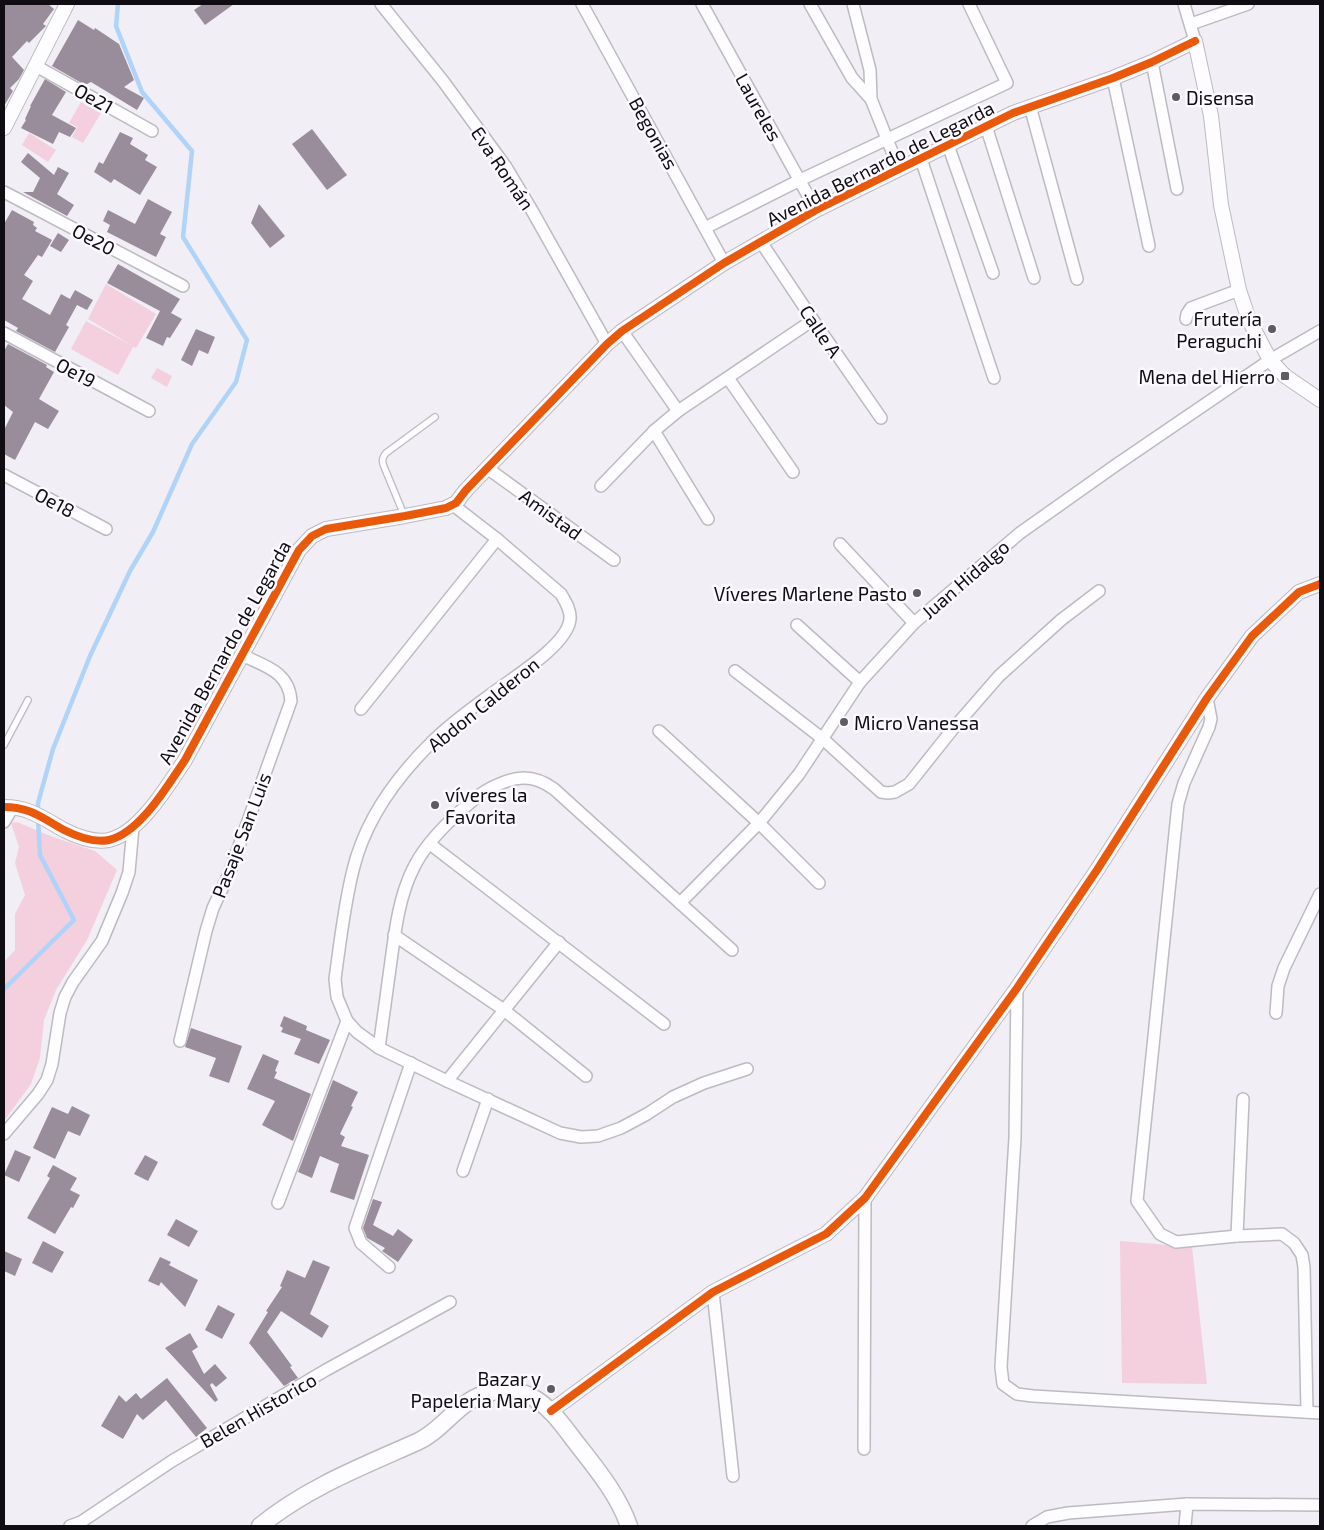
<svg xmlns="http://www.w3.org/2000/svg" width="1324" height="1530" font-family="'Exo 2',sans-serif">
	<rect width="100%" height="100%" fill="#f1eef6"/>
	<g fill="#f4cfdd">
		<path d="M 81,102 L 101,113 L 83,143 L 72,137 L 77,127 L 69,123 Z"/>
		<path d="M 29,133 L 56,150 L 48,162 L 22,145 Z"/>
		<path d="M 106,284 L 156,314 L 136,348 L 133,347 L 118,375 L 71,349 L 86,321 L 133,346 L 88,319 Z"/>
		<path d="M 157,368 L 172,376 L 167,387 L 151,378 Z"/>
		<path d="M 17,822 L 53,837 L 95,851 L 117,870 L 87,940 L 56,990 L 44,1020 L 40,1058 L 31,1084 L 4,1121 L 4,962 L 15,950 L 15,914 L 25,895 L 15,863 L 19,847 L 11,823 Z"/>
		<path d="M 1120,1241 L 1192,1247 L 1207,1384 L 1122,1383 Z"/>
	</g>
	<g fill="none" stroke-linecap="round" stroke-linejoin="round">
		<g stroke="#b0d3fa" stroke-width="4.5">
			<path d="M 38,811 L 38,803 L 53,749 L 90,656 L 130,571 L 153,532 L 192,444 L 236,382 L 247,340 L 183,237 L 192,151 L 142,92 L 116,26 L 118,4"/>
			<path d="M 4,989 L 74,920 L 40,855 L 38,819"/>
		</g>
	</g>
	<g fill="#9a8d9b">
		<path d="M 4,4 L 48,4 L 54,9 L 43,24 L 46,26 L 29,43 L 27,41 L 12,57 L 24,70 L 19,79 L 10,88 L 13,91 L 4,106 Z"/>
		<path d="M 203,4 L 234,4 L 205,25 L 194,10 Z"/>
		<path d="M 78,20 L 94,30 L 95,28 L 119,44 L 134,80 L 124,87 L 144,98 L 137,110 L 91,82 L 85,85 L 52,66 Z"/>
		<path d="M 45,79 L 66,92 L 52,115 L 76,128 L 70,137 L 59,132 L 53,144 L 21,128 L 26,120 L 25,119 L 31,106 L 30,106 Z"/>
		<path d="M 312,129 L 347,175 L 327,190 L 292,144 Z"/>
		<path d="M 120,132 L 133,138 L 130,144 L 148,155 L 145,160 L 157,167 L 140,195 L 114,179 L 111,183 L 94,172 L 99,162 L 103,164 Z"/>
		<path d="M 28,153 L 54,175 L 58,167 L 69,173 L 57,194 L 74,205 L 67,216 L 23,192 L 33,192 L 40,178 L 21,162 Z"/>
		<path d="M 148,199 L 172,212 L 160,234 L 166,237 L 156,257 L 107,232 L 110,225 L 103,221 L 108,210 L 135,224 Z"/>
		<path d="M 259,204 L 285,236 L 270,248 L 251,223 Z"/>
		<path d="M 12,210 L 34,222 L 33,225 L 37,228 L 35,231 L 52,240 L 42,257 L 38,255 L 24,275 L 33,281 L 22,299 L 50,315 L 61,294 L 70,299 L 75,290 L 93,300 L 87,310 L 77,305 L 66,325 L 69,327 L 55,352 L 16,331 L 18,328 L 4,320 L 4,224 Z"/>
		<path d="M 58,233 L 69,240 L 61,252 L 50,246 Z"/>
		<path d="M 118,264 L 180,299 L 171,313 L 182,319 L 170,338 L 167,337 L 163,346 L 146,338 L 160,311 L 107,283 Z"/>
		<path d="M 196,329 L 215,337 L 208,354 L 199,350 L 192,366 L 181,360 Z"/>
		<path d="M 8,344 L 47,365 L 46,367 L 54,372 L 39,399 L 59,411 L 48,429 L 35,422 L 15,460 L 4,454 L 4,430 L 13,412 L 4,405 L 4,351 Z"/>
		<path d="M 284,1016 L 307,1026 L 306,1030 L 330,1040 L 319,1064 L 294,1054 L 301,1039 L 281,1032 L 283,1028 L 280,1026 Z"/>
		<path d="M 191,1028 L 242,1046 L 229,1083 L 209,1076 L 216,1058 L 185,1047 Z"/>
		<path d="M 263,1054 L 279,1061 L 275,1071 L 277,1072 L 274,1078 L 311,1094 L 293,1141 L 262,1125 L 275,1101 L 247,1089 Z"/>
		<path d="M 333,1080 L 358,1092 L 351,1106 L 353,1107 L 340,1134 L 345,1137 L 341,1146 L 369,1155 L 354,1200 L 330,1192 L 339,1164 L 320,1156 L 312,1178 L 298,1172 Z"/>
		<path d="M 72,1106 L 90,1115 L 80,1136 L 68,1131 L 55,1159 L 33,1148 L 52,1107 L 68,1114 Z"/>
		<path d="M 15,1150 L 31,1157 L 19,1182 L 4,1175 Z"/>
		<path d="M 145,1155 L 158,1162 L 148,1181 L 134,1174 Z"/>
		<path d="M 53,1165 L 77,1178 L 70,1190 L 80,1195 L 73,1208 L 71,1207 L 55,1234 L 27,1218 L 50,1178 L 47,1176 Z"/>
		<path d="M 373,1199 L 382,1202 L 373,1225 L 393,1236 L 398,1229 L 413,1240 L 398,1262 L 382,1251 L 385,1248 L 367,1238 L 363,1228 Z"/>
		<path d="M 176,1219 L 198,1231 L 189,1247 L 167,1235 Z"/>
		<path d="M 43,1241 L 64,1252 L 52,1273 L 32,1263 Z"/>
		<path d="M 4,1251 L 22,1259 L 15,1276 L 4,1271 Z"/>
		<path d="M 160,1257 L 171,1262 L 169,1265 L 198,1280 L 185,1307 L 161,1282 L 159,1286 L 148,1281 Z"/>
		<path d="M 313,1260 L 330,1267 L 310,1314 L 329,1326 L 322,1338 L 281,1311 L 267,1332 L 292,1366 L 290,1367 L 298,1378 L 284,1386 L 249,1343 L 268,1312 L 266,1311 L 282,1287 L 280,1286 L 287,1270 L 305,1278 Z"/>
		<path d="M 218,1305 L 235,1314 L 222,1339 L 205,1330 Z"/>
		<path d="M 190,1333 L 198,1347 L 192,1351 L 204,1374 L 215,1364 L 227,1378 L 216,1387 L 212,1383 L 210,1385 L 218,1400 L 215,1402 L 165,1348 Z"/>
		<path d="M 167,1378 L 207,1428 L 196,1437 L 166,1400 L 143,1420 L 137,1414 L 123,1439 L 101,1426 L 119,1395 L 126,1402 L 136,1393 L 141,1399 Z"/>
	</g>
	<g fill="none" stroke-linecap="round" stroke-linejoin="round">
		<defs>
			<g id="service">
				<path d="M 404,515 L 385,469 C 382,462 381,459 386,453 L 435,417"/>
				<path d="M 4,745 L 28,700"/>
			</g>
			<g id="minor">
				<path d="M 381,4 L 443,81 L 506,167 L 530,207 L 607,344"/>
				<path d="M 582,4 L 724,263"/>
				<path d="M 702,4 L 816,210"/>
				<path d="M 810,4 L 852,78 L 871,99"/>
				<path d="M 853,4 L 870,70 L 871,99 L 899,169"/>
				<path d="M 1184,4 L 1195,41"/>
				<path d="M 1191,24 L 1248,4"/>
				<path d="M 1152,62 L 1177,189"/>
				<path d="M 36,66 L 152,131"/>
				<path d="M 1113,78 L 1149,246"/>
				<path d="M 1030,106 L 1077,279"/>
				<path d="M 986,126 L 1034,278"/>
				<path d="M 948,145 L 993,273"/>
				<path d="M 921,159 L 994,378"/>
				<path d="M 4,192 L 183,286"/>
				<path d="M 705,228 L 800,180 L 1007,83 L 969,4"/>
				<path d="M 761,242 L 813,320 L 881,418"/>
				<path d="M 1186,319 L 1187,314 L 1191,308 L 1239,290"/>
				<path d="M 622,331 L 678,411"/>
				<path d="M 4,333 L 149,411"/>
				<path d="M 728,378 L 793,472"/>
				<path d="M 654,431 L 708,519"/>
				<path d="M 487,468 L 614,560"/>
				<path d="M 4,475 L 106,529"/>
				<path d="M 601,486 L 654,431 L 678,411 L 813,320"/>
				<path d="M 453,505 L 497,539 L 561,594 C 565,601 571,610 570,619 C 568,645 511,679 490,695 C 471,709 450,724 434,740 C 397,776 365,820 353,870 C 344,906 340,943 335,979 L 337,997 L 347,1021 L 357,1032 L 379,1048 L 447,1081 L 560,1133 L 581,1137 L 598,1136 L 621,1128 L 647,1114 L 673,1097 L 704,1083 L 747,1069"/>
				<path d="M 840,544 L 914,623"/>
				<path d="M 797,625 L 860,682"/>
				<path d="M 735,671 L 823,739 L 881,792 L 888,793 L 895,792 L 909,784 L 952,730 L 999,676 L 1061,620 L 1099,591"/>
				<path d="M 1207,698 L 1211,719 L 1209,727 L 1184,783 L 1178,804 L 1137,1201 L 1160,1234 L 1176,1242 L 1237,1236 L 1282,1234 L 1294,1243 L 1302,1255 L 1304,1267 L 1307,1412"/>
				<path d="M 361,709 L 497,539"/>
				<path d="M 659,731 L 759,823 L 819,883"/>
				<path d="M 4,822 L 13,807"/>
				<path d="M 430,844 L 664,1024"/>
				<path d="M 680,903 L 759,823 L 799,774 L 860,682 L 914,623 L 1020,533 L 1116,465 L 1270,360 L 1320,331"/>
				<path d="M 394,935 L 504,1010 L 586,1076"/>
				<path d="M 1017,988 L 1015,1138 L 1001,1367 L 1003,1384 L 1017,1394 L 1033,1396 L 1320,1413"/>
				<path d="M 1276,1013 L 1278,986 L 1284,968 L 1320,894"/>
				<path d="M 180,1041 L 206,931 L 213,908 L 229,874 L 291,701 C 289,671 264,666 242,655"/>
				<path d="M 379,1048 C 383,1019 387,990 391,961 C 395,931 399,897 413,869 C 422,850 439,831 455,816 C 466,806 477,795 491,788 C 514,776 532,773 554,789 L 732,950"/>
				<path d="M 447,1081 L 559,942"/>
				<path d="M 4,1134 L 38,1094 L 47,1080 L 52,1064 L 60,1013 L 65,997 L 73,982 L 102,941 L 122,893 L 129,872 L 133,827"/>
				<path d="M 463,1171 L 488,1099"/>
				<path d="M 278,1203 L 347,1021"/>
				<path d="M 1237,1236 L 1243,1099"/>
				<path d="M 389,1267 L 361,1243 L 355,1228 L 411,1063"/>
				<path d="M 713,1292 L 733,1476"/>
				<path d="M 864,1449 L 865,1198"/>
				<path d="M 70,1526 L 81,1522 L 172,1461 L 326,1370 L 450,1302"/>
				<path d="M 1032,1526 L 1047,1517 L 1068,1513 L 1187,1504 L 1320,1505"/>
				<path d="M 1185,1526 L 1187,1504"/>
			</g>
			<g id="tertiary">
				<path d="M 4,128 L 67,4"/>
				<path d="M 4,807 C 30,807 42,818 64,830 C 76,836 95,843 109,840 C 140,833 168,785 185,760 L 299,550 L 312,536 L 326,529 L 405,516 L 446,508 L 456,503 L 466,490 L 607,344 L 622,331 L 724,263 L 816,210 L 1013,113 L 1113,78 L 1152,62 L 1195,41 L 1211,116 L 1221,205 L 1239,290 L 1249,320 L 1270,360 L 1285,376 L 1320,400"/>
				<path d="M 551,1411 L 713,1292 L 826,1234 L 865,1198 L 1017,988 L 1097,870 L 1207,698 L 1252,636 L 1299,592 L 1320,584"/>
			</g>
			<path id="secondary" d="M 260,1526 C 306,1488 363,1466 417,1442 C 442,1431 457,1403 484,1394 C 500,1389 517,1389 532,1397 C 550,1407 562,1424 574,1440 C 595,1467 618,1494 629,1526"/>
		</defs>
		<use href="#service" stroke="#bdbac1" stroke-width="8"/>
		<use href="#minor" stroke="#bdbac1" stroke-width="14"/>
		<use href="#tertiary" stroke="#bdbac1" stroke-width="16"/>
		<use href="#secondary" stroke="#bdbac1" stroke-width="19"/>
		<use href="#service" stroke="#fdfcfe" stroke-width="5.5"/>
		<use href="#minor" stroke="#fdfcfe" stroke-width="11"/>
		<use href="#tertiary" stroke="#fdfcfe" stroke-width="14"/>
		<use href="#secondary" stroke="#fdfcfe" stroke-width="16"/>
		<defs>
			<g id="cycleway">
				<path d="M 4,807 C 30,807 42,818 64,830 C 76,836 95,843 109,840 C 140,833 168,785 185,760 L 299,550 L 312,536 L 326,529 L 405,516 L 446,508 L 456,503 L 466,490 L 607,344 L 622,331 L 724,263 L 816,210 L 1013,113 L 1113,78 L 1152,62 L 1195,41"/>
				<path d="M 551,1411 L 713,1292 L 826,1234 L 865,1198 L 1017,988 L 1097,870 L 1207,698 L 1252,636 L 1299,592 L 1320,584"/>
			</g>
		</defs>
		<use href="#cycleway" stroke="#fcf9ff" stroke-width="11"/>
		<use href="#cycleway" stroke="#e8590c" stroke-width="8"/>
	</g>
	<g fill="#5e5c62" stroke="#fcf9ff" stroke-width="2">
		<circle cx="1176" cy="97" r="5"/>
		<circle cx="1272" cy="329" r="5"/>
		<rect x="1280" y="371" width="10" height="10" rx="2.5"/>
		<circle cx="917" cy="593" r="5"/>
		<circle cx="844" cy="722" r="5"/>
		<circle cx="435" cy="805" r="5"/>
		<circle cx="551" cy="1389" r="5"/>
	</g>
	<g text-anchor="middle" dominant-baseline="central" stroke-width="5" stroke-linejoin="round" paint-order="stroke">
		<g font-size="19" fill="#0f0d12" stroke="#fcf9ff" text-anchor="end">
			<text x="1186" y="97" text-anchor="start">Disensa</text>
			<text x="1262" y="318">Frutería<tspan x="1262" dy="22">Peraguchi</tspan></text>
			<text x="1275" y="376">Mena del Hierro</text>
			<text x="907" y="593">Víveres Marlene Pasto</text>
			<text x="854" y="722" text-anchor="start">Micro Vanessa</text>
			<text x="445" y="794" text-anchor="start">víveres la<tspan x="445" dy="22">Favorita</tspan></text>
			<text x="541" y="1378">Bazar y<tspan x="541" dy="22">Papeleria Mary</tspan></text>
		</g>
		<g font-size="19" fill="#0f0d12" stroke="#fcf9ff">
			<text transform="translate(94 98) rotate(29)">Oe21</text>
			<text transform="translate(759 107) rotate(61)">Laureles</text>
			<text transform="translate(654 133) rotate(61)">Begonias</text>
			<text transform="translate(880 163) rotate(-27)">Avenida Bernardo de Legarda</text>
			<text transform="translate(503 168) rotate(56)">Eva Román</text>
			<text transform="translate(94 239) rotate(28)">Oe20</text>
			<text transform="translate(821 331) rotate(56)">Calle A</text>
			<text transform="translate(76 372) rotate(28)">Oe19</text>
			<text transform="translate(55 502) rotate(28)">Oe18</text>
			<text transform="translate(551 514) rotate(36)">Amistad</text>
			<text transform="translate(965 579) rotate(-41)">Juan Hidalgo</text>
			<text transform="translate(224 652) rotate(-61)">Avenida Bernardo de Legarda</text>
			<text transform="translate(483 704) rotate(-39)">Abdon Calderon</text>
			<text transform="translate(241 835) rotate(-69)">Pasaje San Luis</text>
			<text transform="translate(258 1410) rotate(-30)">Belen Historico</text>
		</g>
	</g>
	<rect width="1324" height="1530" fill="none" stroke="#0f0d12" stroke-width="10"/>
</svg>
